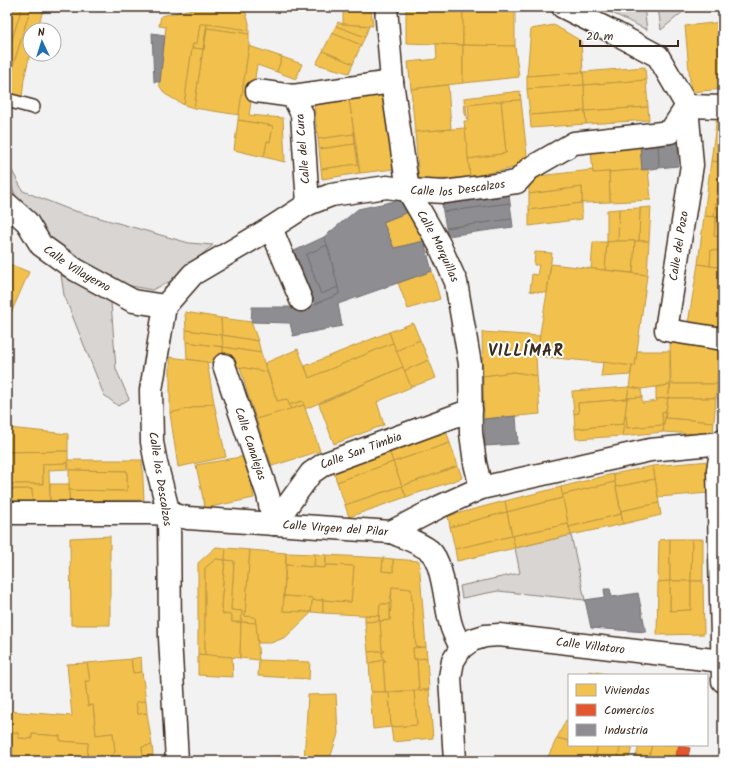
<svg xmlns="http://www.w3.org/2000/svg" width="730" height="768" font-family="Kalam,sans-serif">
	<rect width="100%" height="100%" fill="#f3f2f2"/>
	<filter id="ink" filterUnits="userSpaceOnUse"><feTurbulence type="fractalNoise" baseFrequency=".025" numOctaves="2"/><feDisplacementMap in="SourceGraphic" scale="8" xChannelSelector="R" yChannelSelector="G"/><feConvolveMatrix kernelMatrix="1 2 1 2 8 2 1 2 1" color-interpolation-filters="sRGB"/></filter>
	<g filter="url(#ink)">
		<g fill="#d8d5d2" stroke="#8a8078">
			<path d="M 600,7 L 644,7 L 647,30 Z"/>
			<path d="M 658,7 L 718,7 L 684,11 L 661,30 Z"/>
			<path d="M 7,119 L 11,119 L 8,123 L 10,167 L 23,191 L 68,209 L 189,243 L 213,245 L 171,281 L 152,290 L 121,284 L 69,257 L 48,238 L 18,202 L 7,174 Z"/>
			<path d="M 61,275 L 111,302 L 116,369 L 129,399 L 118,406 L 104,395 L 64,295 Z"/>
			<path d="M 571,535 L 585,600 L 498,591 L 462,598 L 460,586 L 520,573 L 515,548 Z"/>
		</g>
		<g fill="#f2c14e" stroke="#bb9440">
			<path d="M 7,7 L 22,7 L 7,56 Z"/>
			<path d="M 22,7 L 31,7 L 7,86 L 7,56 Z"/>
			<path d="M 31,7 L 44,7 L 37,30 L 30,30 L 30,54 L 24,79 L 22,98 L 7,93 L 7,86 Z"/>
			<path d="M 201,7 L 244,7 L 249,23 L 249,30 L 200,24 L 197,44 L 193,44 L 184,105 L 165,94 L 159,85 L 166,27 L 159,26 L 161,16 Z"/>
			<path d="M 343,7 L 371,7 L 373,26 L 343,24 Z"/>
			<path d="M 406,7 L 463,7 L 463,45 L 406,43 Z"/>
			<path d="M 463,7 L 515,7 L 515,46 L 463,45 Z"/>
			<path d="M 338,22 L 343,24 L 369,26 L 365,37 L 336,26 Z"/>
			<path d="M 722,22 L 723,35 L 723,89 L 691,92 L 685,26 Z"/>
			<path d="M 200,24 L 207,24 L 203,49 L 192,48 L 193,44 L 197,44 Z"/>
			<path d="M 207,24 L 249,30 L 249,34 L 207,28 L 204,50 L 203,49 Z"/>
			<path d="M 554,25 L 581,41 L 583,72 L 527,76 L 531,29 Z"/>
			<path d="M 336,26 L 365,37 L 361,45 L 332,33 Z"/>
			<path d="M 207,28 L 249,34 L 249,46 L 239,115 L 194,108 L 203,49 L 204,50 Z"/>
			<path d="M 332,33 L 361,45 L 353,64 L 323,51 Z"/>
			<path d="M 436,44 L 463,45 L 463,83 L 411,89 L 408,62 L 437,59 Z"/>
			<path d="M 463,45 L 515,46 L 519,77 L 463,83 Z"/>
			<path d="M 249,46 L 282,57 L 277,72 L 257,65 L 249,115 L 283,118 L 285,162 L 264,157 L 267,141 L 270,142 L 273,126 L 238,120 Z"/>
			<path d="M 192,48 L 203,49 L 194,108 L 184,105 Z"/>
			<path d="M 323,51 L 353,64 L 349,73 L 316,64 Z"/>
			<path d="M 282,57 L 302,64 L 296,79 L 277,72 Z"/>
			<path d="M 645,67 L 646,80 L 584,85 L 583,72 Z"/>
			<path d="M 583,72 L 584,85 L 527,89 L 527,76 Z"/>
			<path d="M 646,80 L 648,107 L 585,111 L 584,85 Z"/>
			<path d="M 448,85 L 451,129 L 415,132 L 411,89 Z"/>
			<path d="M 584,85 L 585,111 L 530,115 L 527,89 Z"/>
			<path d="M 520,91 L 521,100 L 466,105 L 467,116 L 465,115 L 464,98 Z"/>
			<path d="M 384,94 L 394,169 L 360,173 L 349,99 Z"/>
			<path d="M 349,99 L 354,134 L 318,139 L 314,104 Z"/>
			<path d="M 521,100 L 528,165 L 470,177 L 468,159 L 506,153 L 501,101 Z"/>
			<path d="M 501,101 L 506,153 L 468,159 L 464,121 L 468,121 L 467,117 L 469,117 L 468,105 Z"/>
			<path d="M 648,107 L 649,120 L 586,124 L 585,111 Z"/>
			<path d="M 585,111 L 586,124 L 531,128 L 530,115 Z"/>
			<path d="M 717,117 L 723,118 L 723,163 L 711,161 Z"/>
			<path d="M 238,120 L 273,126 L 270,142 L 267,141 L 264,157 L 234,150 Z"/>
			<path d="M 465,128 L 470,177 L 419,181 L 415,132 Z"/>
			<path d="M 354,134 L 355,144 L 319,149 L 318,139 Z"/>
			<path d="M 355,144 L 358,164 L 321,169 L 319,149 Z"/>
			<path d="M 640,145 L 642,170 L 593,173 L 591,150 Z"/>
			<path d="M 711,161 L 721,162 L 714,217 L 704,216 Z"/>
			<path d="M 721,162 L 723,163 L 723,218 L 714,217 Z"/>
			<path d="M 358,164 L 360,173 L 322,179 L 321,169 Z"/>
			<path d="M 648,169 L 651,200 L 610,202 L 609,172 Z"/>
			<path d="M 592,170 L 593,173 L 609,172 L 610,202 L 582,203 L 582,187 L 529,194 L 529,177 Z"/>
			<path d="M 582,187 L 582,203 L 529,210 L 529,194 Z"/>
			<path d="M 582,203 L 582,219 L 529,226 L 529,210 Z"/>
			<path d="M 651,207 L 649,241 L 639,241 L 640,208 Z"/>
			<path d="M 640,208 L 639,241 L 618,241 L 619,209 Z"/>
			<path d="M 619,209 L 618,241 L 607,242 L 607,210 Z"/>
			<path d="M 411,211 L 424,241 L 394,248 L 383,222 Z"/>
			<path d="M 704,216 L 716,217 L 714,236 L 721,237 L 719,251 L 711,250 L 710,266 L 698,264 Z"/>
			<path d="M 716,217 L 723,218 L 723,268 L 710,266 L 711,250 L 719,251 L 721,237 L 714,236 Z"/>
			<path d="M 618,241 L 635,241 L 633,273 L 605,270 L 607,242 Z"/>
			<path d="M 635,241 L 649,241 L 647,275 L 633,273 Z"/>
			<path d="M 593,242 L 607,242 L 605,270 L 591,269 Z"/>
			<path d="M 535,252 L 552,253 L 547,293 L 530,291 L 532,274 L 537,275 L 539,265 L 534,265 Z"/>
			<path d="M 7,263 L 29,272 L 11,313 L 7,311 Z"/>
			<path d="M 551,264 L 647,275 L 635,366 L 536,356 L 547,293 Z"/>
			<path d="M 698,264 L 723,268 L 723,334 L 687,329 Z"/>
			<path d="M 432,271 L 440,299 L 408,309 L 398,283 Z"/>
			<path d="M 185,312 L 221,318 L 222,335 L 186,330 Z"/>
			<path d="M 221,318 L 251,322 L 258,341 L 222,335 Z"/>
			<path d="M 413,323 L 420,340 L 396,351 L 389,332 Z"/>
			<path d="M 186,330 L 222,335 L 223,347 L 186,342 Z"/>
			<path d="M 389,332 L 393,343 L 309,378 L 305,366 Z"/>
			<path d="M 482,332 L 540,336 L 536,356 L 537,376 L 514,372 L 483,376 Z"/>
			<path d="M 222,335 L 258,341 L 261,353 L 223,347 Z"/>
			<path d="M 670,338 L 720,344 L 717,384 L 671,384 Z"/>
			<path d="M 420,340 L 429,360 L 404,371 L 396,351 Z"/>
			<path d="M 186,342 L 223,347 L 224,365 L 187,359 Z"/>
			<path d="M 393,343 L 403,367 L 305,409 L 302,401 L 289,405 L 287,399 L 277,401 L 265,363 L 298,349 L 309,378 Z"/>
			<path d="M 223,347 L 261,353 L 267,372 L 224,365 Z"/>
			<path d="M 637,351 L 670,351 L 670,385 L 641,389 L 629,387 L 632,366 L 635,366 Z"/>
			<path d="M 170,357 L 207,362 L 214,403 L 170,413 Z"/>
			<path d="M 429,360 L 436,378 L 411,387 L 404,371 Z"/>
			<path d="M 603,362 L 632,366 L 630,375 L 601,377 Z"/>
			<path d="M 240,367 L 267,372 L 277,401 L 287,399 L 291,409 L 256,419 L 249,398 Z"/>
			<path d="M 403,367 L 411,387 L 377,402 L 384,425 L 334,444 L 319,404 Z"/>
			<path d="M 514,372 L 537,376 L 540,414 L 484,419 L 483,376 Z"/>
			<path d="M 671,384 L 717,384 L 716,398 L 668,398 Z"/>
			<path d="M 670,385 L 668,398 L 656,399 L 656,387 Z"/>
			<path d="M 629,387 L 641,389 L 642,397 L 627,398 Z"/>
			<path d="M 629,387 L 627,399 L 578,403 L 579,413 L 574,414 L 572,391 Z"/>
			<path d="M 642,397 L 642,403 L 657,401 L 656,399 L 668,398 L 666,411 L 662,412 L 663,425 L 627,428 L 626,415 L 625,415 L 627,398 Z"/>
			<path d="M 668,398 L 716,398 L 714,422 L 665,418 Z"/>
			<path d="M 627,399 L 624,424 L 575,429 L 574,414 L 579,413 L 578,403 Z"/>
			<path d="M 302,401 L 304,405 L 291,409 L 289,405 Z"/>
			<path d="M 214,403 L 226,457 L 178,467 L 170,413 Z"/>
			<path d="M 304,405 L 320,451 L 272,466 L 256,419 Z"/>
			<path d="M 666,411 L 663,432 L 622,436 L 625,415 L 626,415 L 627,428 L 663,425 L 662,412 Z"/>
			<path d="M 665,418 L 714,422 L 713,435 L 663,432 Z"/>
			<path d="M 624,424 L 622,436 L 576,439 L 575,429 Z"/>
			<path d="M 7,428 L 8,428 L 9,489 L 32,489 L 33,502 L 7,503 Z"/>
			<path d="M 8,428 L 68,434 L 68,451 L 9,452 Z"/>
			<path d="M 446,431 L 450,443 L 393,462 L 389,450 Z"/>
			<path d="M 450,443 L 458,466 L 402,486 L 393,462 Z"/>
			<path d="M 389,450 L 393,462 L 337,482 L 333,470 Z"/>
			<path d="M 68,451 L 68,463 L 43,464 L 43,484 L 9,484 L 9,452 Z"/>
			<path d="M 246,456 L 254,498 L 205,508 L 196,465 Z"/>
			<path d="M 68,460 L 142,460 L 144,500 L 69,501 L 69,490 L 127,491 L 127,471 L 69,470 Z"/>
			<path d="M 710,461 L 709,493 L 658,497 L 653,466 Z"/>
			<path d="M 393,462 L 402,486 L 345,505 L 337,482 Z"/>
			<path d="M 68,463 L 68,469 L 49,470 L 50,502 L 33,502 L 32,489 L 9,489 L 9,484 L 43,484 L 43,464 Z"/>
			<path d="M 458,466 L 462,478 L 406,497 L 402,486 Z"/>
			<path d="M 653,466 L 655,479 L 616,487 L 613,474 Z"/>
			<path d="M 69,470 L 127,471 L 127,491 L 69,490 Z"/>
			<path d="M 613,474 L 615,482 L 562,495 L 561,487 Z"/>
			<path d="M 655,479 L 659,503 L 621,511 L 616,487 Z"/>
			<path d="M 615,482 L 621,514 L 569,527 L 562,495 Z"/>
			<path d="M 50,484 L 69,484 L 69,501 L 50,502 Z"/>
			<path d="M 402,486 L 406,497 L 349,517 L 345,505 Z"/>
			<path d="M 561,487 L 563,498 L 507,512 L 505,501 Z"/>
			<path d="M 563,498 L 568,524 L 512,536 L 507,512 Z"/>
			<path d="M 505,501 L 507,512 L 450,527 L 448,516 Z"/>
			<path d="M 659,503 L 661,515 L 623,524 L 621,511 Z"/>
			<path d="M 507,512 L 512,536 L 455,549 L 450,527 Z"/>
			<path d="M 621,514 L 623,524 L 571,535 L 569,527 Z"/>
			<path d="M 568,524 L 571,535 L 515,548 L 512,536 Z"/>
			<path d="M 110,536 L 110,625 L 71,625 L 70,538 Z"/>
			<path d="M 512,536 L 515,548 L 457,561 L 455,549 Z"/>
			<path d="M 670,539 L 670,581 L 658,582 L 659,540 Z"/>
			<path d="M 670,539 L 692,539 L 691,581 L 670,581 Z"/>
			<path d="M 692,539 L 703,539 L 703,581 L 691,581 Z"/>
			<path d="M 216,547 L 226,548 L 225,560 L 216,559 L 205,568 L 205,655 L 198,654 L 198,563 Z"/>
			<path d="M 226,548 L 250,550 L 245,616 L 255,617 L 256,623 L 241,622 L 242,611 L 231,610 L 234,561 L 225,560 Z"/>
			<path d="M 250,550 L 286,553 L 283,611 L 311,612 L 312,601 L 314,600 L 322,600 L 323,602 L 323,613 L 312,612 L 286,637 L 271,643 L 258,643 L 255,617 L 245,616 Z"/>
			<path d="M 286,553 L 315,554 L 314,567 L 286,565 Z"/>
			<path d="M 315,554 L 326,555 L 325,568 L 314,567 Z"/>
			<path d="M 326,555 L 383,558 L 382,571 L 393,572 L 393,559 L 419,561 L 426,647 L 416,648 L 411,589 L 392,587 L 390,604 L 380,604 L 379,616 L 323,613 L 323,602 L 322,600 L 323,598 L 323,600 L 351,602 L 354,566 L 326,565 Z"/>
			<path d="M 383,558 L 393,559 L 393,572 L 382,571 Z"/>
			<path d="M 216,559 L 225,560 L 221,607 L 223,614 L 232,615 L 232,622 L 241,622 L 240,658 L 205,655 L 205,568 Z"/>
			<path d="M 225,560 L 234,561 L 231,610 L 242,611 L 241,622 L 232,622 L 232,615 L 223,614 L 221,607 Z"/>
			<path d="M 286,565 L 325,568 L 326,565 L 354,566 L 351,602 L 323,600 L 323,598 L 322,600 L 314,600 L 312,598 L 284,596 Z"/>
			<path d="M 670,581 L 691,581 L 691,610 L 670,611 Z"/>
			<path d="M 670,581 L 670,611 L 691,610 L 691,581 L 703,581 L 704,634 L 657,635 L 658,582 Z"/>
			<path d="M 392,587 L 411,589 L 416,648 L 413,648 L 414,659 L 417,659 L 419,690 L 385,692 L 383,661 L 386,661 L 383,659 L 382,653 L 385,651 L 382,651 L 380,621 L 390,620 Z"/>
			<path d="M 284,596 L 312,598 L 314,600 L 312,601 L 311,612 L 283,611 Z"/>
			<path d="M 380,604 L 390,604 L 390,620 L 379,621 Z"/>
			<path d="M 365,615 L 379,616 L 379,621 L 365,622 Z"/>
			<path d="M 379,621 L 380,621 L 382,651 L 385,651 L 382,653 L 380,651 L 368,652 L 365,622 Z"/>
			<path d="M 241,622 L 256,623 L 259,660 L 240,658 Z"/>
			<path d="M 426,647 L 427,658 L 414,659 L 413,648 Z"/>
			<path d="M 380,651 L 382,653 L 383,659 L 380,661 L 369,663 L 368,652 Z"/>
			<path d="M 198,654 L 232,657 L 233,677 L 198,675 Z"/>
			<path d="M 141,657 L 142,672 L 133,673 L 131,659 Z"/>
			<path d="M 427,658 L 429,690 L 419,690 L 417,659 Z"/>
			<path d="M 131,659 L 133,673 L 142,672 L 146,701 L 136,702 L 138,714 L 147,713 L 152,745 L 142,747 L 143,756 L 153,755 L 153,761 L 106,761 L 115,752 L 113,733 L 96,735 L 93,705 L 88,706 L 85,681 L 90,681 L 87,663 Z"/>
			<path d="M 383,659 L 386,661 L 383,661 L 385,692 L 371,692 L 369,663 L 380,661 Z"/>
			<path d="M 259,660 L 310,662 L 309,679 L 258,676 Z"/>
			<path d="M 87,663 L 90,681 L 85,681 L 88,706 L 93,705 L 96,735 L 113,733 L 115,752 L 106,761 L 87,760 L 88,743 L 60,741 L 60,736 L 32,734 L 32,739 L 18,738 L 18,733 L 7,732 L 7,711 L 72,716 L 67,664 Z"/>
			<path d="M 589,671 L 607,674 L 607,675 L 587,675 Z"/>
			<path d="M 429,690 L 433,738 L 393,742 L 391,727 L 417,725 L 414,691 Z"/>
			<path d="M 414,691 L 417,725 L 391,727 L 389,692 Z"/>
			<path d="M 371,692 L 389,692 L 391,727 L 373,729 L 370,693 Z"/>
			<path d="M 336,694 L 338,734 L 329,761 L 304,761 L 308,695 Z"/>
			<path d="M 146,701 L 147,713 L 138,714 L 136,702 Z"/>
			<path d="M 566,720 L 569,722 L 569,741 L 557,738 Z"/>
			<path d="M 7,732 L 18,733 L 18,738 L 32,739 L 32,734 L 60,736 L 60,741 L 88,743 L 87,760 L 106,761 L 7,761 Z"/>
			<path d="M 557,738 L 569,741 L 569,745 L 598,745 L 594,761 L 546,761 Z"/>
			<path d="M 152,745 L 153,755 L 143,756 L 142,747 Z"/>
			<path d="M 598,745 L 621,745 L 617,761 L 594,761 Z"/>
			<path d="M 621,745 L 628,745 L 632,747 L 628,761 L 617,761 Z"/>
			<path d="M 639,745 L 652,745 L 648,761 L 635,761 Z"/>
			<path d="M 652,745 L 679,745 L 674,761 L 648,761 Z"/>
			<path d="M 293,755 L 293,761 L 256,761 L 256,759 Z"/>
		</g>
		<path fill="#e4572e" stroke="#b14a29" d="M 679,745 L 690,748 L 687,761 L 674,761 Z"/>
		<g fill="#8d8d92" stroke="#746f6f">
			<path d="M 44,7 L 161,7 L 161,8 L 42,12 Z"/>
			<path d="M 152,33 L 165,35 L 160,82 L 154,82 Z"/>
			<path d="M 678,142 L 678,166 L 659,168 L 658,144 Z"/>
			<path d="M 658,144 L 659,168 L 642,170 L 640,145 Z"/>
			<path d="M 509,194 L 510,203 L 443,212 L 442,204 Z"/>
			<path d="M 404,199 L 411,211 L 383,222 L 394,248 L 424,241 L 432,271 L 338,304 L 342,326 L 293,336 L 290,323 L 251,322 L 252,307 L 290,307 L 290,309 L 315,304 L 339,294 L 330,253 L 324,237 L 358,209 Z"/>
			<path d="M 510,203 L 512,219 L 446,228 L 443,212 Z"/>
			<path d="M 512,219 L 513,227 L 447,236 L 446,228 Z"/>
			<path d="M 324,237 L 327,245 L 306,255 L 321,294 L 338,287 L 339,294 L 315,304 L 294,251 Z"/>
			<path d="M 327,245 L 338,287 L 321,294 L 306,255 Z"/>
			<path d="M 516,416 L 518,444 L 485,446 L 484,419 Z"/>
			<path d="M 604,589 L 610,589 L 612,597 L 638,593 L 646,632 L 591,628 L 585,600 L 605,597 Z"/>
		</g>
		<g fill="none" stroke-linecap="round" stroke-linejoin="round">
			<defs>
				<path id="service" d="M 7,100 L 33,107"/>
				<g id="minor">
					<path id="s1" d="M 386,7 L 392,82 L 408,190 L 439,244 L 456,282 L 470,364 L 471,433 L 475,463 L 481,488"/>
					<path d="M 563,7 L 617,34 L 658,56 L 687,106 L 692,165 L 666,330 L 723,339"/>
					<path d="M 257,91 L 293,96 L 392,82"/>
					<path d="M 293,96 L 302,114 L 308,204"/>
					<path id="s2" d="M 7,204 L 27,222 L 41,245 L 76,270 L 133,301 L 165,306"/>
					<path d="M 271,228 L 301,300"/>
					<path id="s3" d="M 224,365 L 268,495 L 274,524"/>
					<path d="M 723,440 L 718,470 L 723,681"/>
					<path id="s4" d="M 7,513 L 148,513 L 169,514 L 188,518 L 391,532 L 439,507 L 481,488 L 650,450 L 722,443"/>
					<path id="s5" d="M 274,524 L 311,473 L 324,464 L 471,410"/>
					<path d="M 391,532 C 405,538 419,542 430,551 C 444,563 445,607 451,625 C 453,633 458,640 461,648"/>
					<path id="s6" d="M 177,761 L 170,638 L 169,514 L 156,463 L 152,442 L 151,390 L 165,306 L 193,274 L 271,228 L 308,204 L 331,195 L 387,187 L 408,190 L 445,192 L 517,182 L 529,169 L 574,143 L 670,132 L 687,106 L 723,107"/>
					<path id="s7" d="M 455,761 L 450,677 L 453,661 L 461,648 L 472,640 L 485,636 L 499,635 L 722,661"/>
				</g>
			</defs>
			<use href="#service" stroke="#3b2a1e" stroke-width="16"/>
			<use href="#minor" stroke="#3b2a1e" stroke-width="25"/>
			<use href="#service" stroke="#fff" stroke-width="13"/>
			<use href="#minor" stroke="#fff" stroke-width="22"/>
		</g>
	</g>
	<g text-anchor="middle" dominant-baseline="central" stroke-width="4" stroke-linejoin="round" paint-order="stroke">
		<g font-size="12" fill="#3b2a1e" stroke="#fff">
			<text transform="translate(303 149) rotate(-95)">Calle del Cura</text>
			<text stroke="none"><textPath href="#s6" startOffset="788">Calle los Descalzos</textPath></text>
			<text transform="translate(679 246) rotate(-81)">Calle del Pozo</text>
			<text stroke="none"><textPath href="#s1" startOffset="248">Calle Morquillas</textPath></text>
			<text stroke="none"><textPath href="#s2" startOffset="97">Calle Villayerno</textPath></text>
			<text stroke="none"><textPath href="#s3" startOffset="83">Calle Canalejas</textPath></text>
			<text stroke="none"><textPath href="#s5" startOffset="118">Calle San Timbia</textPath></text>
			<text transform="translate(160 479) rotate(81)">Calle los Descalzos</text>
			<text stroke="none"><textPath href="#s4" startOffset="329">Calle Virgen del Pilar</textPath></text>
			<text stroke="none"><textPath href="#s7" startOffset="249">Calle Villatoro</textPath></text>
		</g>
		<g font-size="16" font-weight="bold" letter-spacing="1" fill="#3b2a1e" stroke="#fff">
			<text x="526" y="351">VILLÍMAR</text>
		</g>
	</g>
	<rect width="730" height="768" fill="none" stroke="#fff" stroke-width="24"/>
	<rect x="12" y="12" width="706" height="744" fill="none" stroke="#3b2a1e" stroke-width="1.5" filter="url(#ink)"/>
	<rect x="568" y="674" width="140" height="72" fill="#ffffff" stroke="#b1aaa5"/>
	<rect x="576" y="684" width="20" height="12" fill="#f2c14e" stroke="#b1aaa5"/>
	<text x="604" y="694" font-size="12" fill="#3b2a1e">Viviendas</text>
	<rect x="576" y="704" width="20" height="12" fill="#e4572e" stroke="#b1aaa5"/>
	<text x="604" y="714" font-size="12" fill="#3b2a1e">Comercios</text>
	<rect x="576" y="724" width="20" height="12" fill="#8d8d92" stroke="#b1aaa5"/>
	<text x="604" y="734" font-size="12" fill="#3b2a1e">Industria</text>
	<g transform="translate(42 42) rotate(356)"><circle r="19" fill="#ffffff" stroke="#b1aaa5"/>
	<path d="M0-3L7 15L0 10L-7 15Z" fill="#1f6fb2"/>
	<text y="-6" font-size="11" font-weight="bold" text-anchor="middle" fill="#3b2a1e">N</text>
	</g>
	<path d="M580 40v6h98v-6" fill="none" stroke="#3b2a1e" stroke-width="2"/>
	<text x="586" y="40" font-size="12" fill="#3b2a1e" stroke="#ffffff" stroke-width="3" paint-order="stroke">20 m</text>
</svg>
